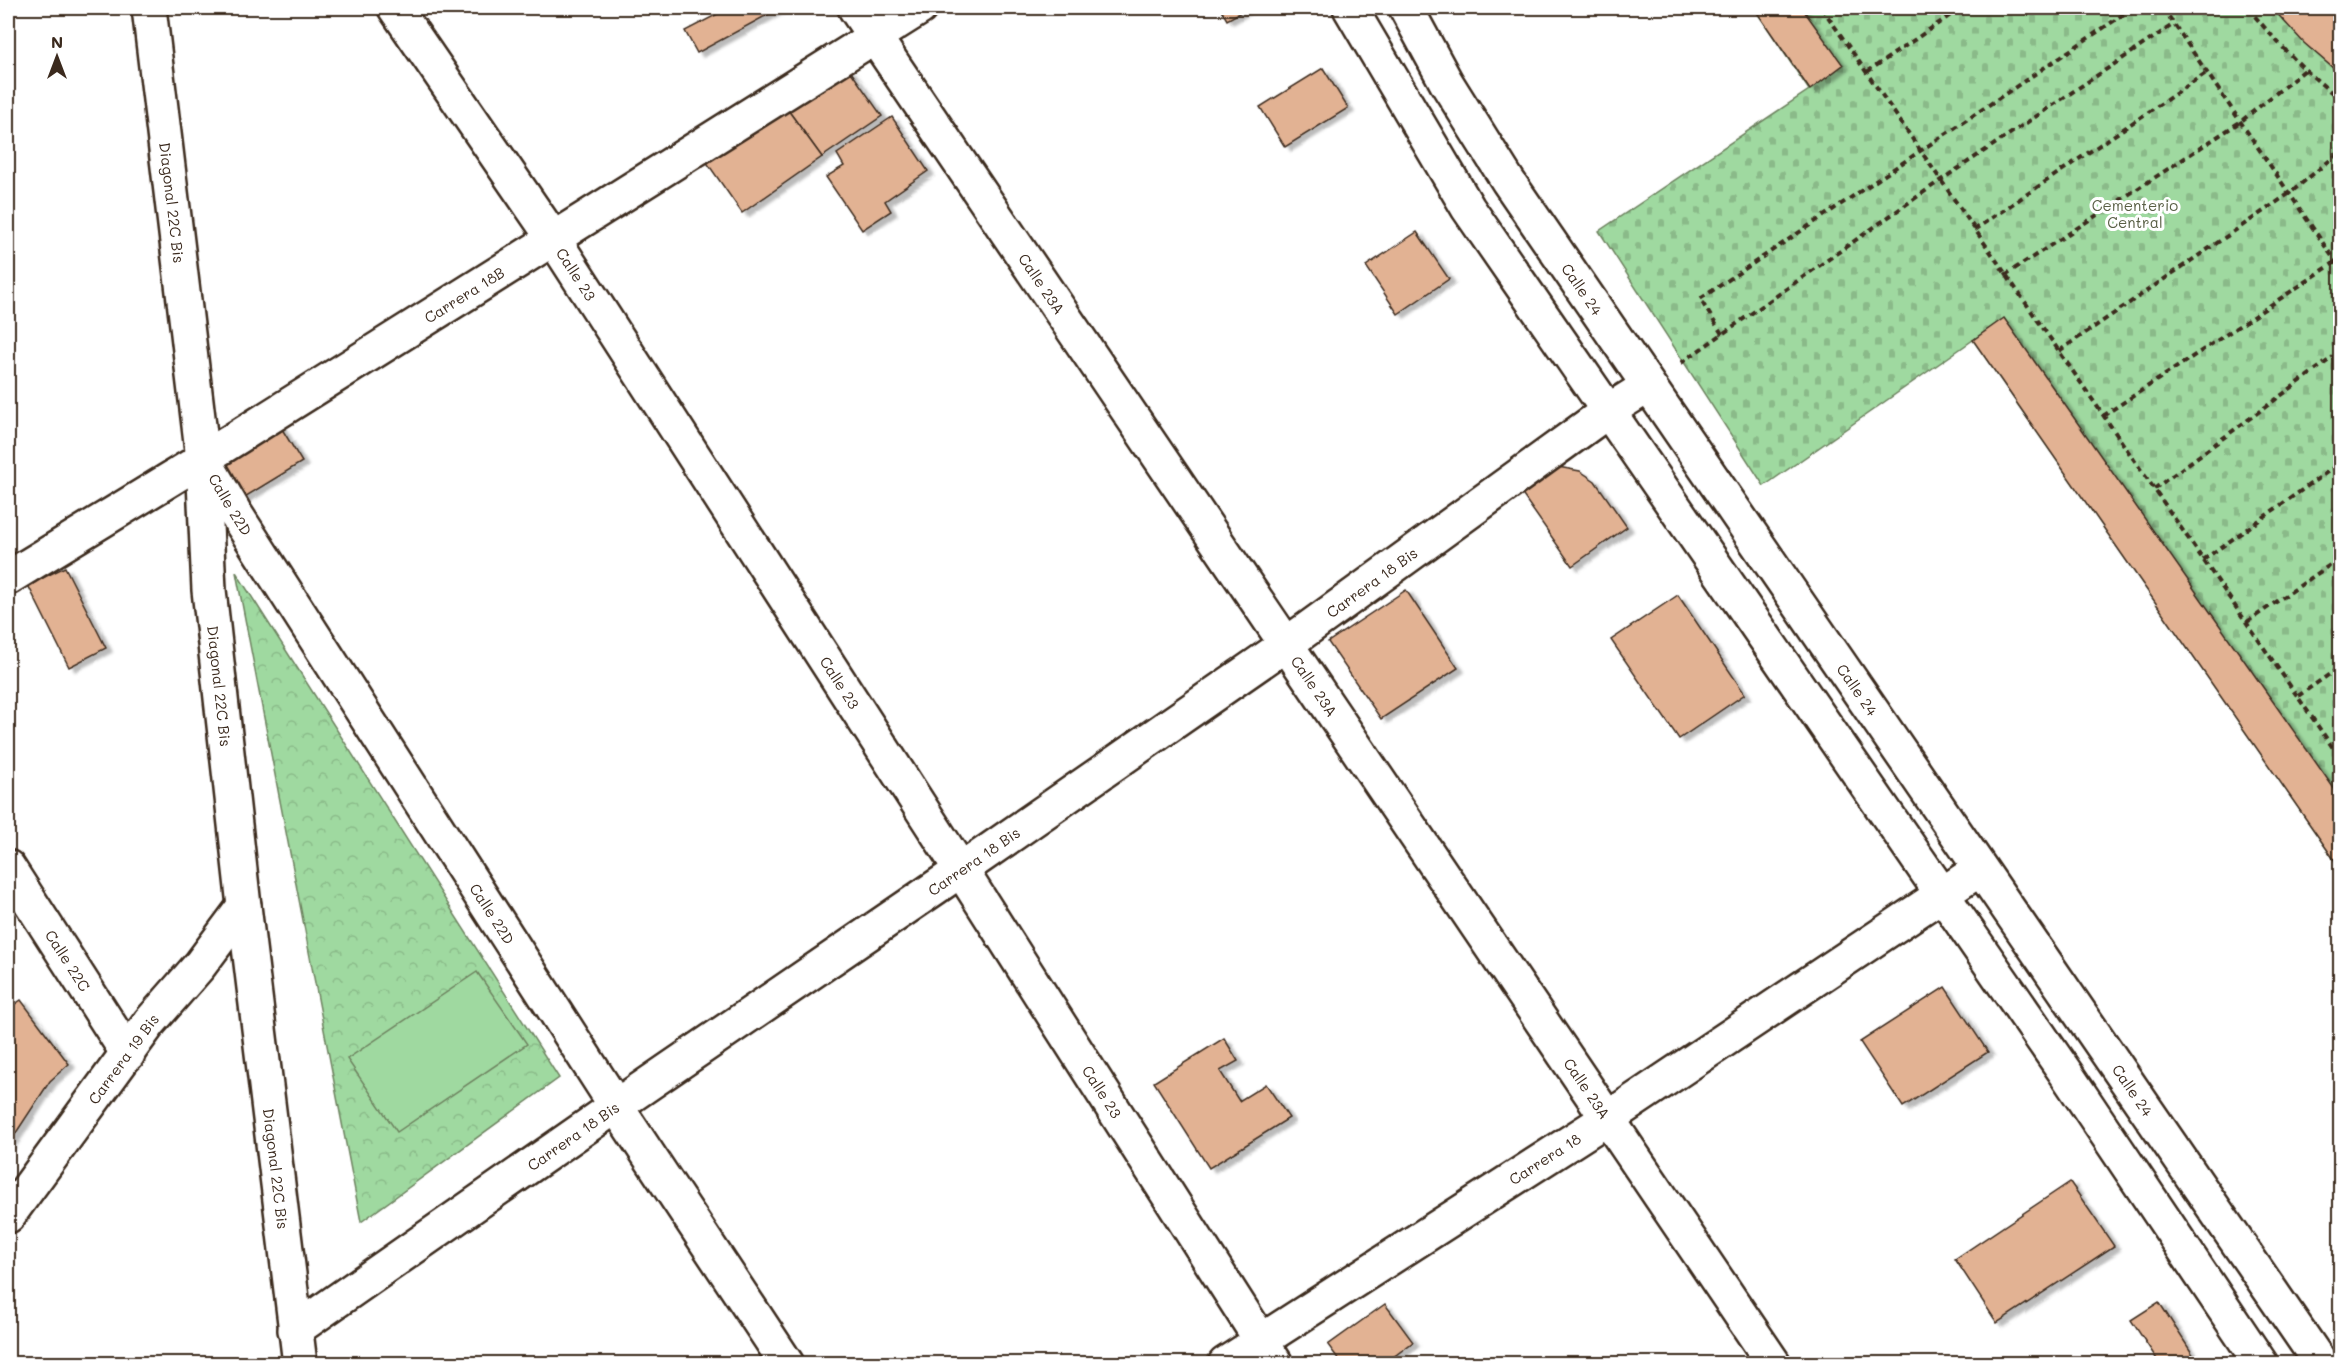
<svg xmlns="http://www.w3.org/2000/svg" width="2348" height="1371" font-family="Mali,sans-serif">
	<defs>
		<pattern id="forest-crowns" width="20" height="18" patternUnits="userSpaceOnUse" patternTransform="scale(1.5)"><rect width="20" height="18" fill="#9fd9a0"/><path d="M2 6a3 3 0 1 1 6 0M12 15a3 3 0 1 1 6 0" fill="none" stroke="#8aba89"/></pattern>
		<pattern id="cemetery-stones" width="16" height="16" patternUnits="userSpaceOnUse" patternTransform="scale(1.5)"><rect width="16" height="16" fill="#9fd9a0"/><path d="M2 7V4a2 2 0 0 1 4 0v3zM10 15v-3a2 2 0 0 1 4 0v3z" fill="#8aba89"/></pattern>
		<filter id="shadow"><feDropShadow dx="6" dy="4" stdDeviation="1.5" flood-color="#0004"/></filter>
	</defs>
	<rect width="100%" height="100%" fill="#fff"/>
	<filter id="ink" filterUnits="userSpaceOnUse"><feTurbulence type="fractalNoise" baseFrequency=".0167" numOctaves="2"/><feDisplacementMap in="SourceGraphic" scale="12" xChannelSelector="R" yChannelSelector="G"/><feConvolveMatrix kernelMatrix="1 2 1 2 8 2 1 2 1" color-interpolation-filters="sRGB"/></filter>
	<g filter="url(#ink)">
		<path fill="url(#forest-crowns)" stroke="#6d825f" stroke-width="1.5" d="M 236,572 L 559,1078 L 361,1222 Z"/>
		<path fill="url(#cemetery-stones)" stroke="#6d825f" stroke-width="1.5" d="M 1754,8 L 2340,8 L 2340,868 L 1973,340 L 1764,486 L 1599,231 L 1809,90 Z"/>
		<path fill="#9fd9a0" stroke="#6d825f" stroke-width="1.5" d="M 477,972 L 527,1044 L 397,1132 L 347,1059 Z"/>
		<g fill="#e2b293" stroke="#3b2a1e" stroke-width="1.5" filter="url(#shadow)">
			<path d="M 729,8 L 780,8 L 697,53 L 685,31 Z"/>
			<path d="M 1220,8 L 1248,8 L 1227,20 Z"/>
			<path d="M 1754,8 L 1802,8 L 1843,65 L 1810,90 Z"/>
			<path d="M 2272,8 L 2340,8 L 2340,74 L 2304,43 Z"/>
			<path d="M 1323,68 L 1348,108 L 1285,147 L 1260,107 Z"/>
			<path d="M 849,69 L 882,116 L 822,157 L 780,99 Z"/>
			<path d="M 780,99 L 822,157 L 742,213 L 701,154 Z"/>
			<path d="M 892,117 L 928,171 L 885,201 L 891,211 L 862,230 L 826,177 L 844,166 L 837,154 Z"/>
			<path d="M 1417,232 L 1449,279 L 1398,314 L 1366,266 Z"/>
			<path d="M 2004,318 L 2340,797 L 2340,868 L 1973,340 Z"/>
			<path d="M 279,424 L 302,462 L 243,498 L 220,459 Z"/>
			<path d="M 1558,467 L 1580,471 L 1595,481 L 1627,527 L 1572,566 L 1521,493 Z"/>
			<path d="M 65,567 L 106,648 L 69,667 L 28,585 Z"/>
			<path d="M 1406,590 L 1458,668 L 1381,719 L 1328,642 Z"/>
			<path d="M 1678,595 L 1745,694 L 1679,739 L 1611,640 Z"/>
			<path d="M 1945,987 L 1988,1052 L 1903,1107 L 1860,1042 Z"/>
			<path d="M 21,1000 L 69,1064 L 50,1081 L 8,1145 L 8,1009 Z"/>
			<path d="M 1224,1038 L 1238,1061 L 1220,1071 L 1239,1101 L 1266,1084 L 1289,1118 L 1209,1168 L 1154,1082 Z"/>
			<path d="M 2070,1182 L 2114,1246 L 1997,1323 L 1955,1259 Z"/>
			<path d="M 2159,1302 L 2199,1364 L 2160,1364 L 2131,1320 Z"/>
			<path d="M 1385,1304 L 1413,1342 L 1384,1364 L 1342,1364 L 1328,1345 Z"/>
		</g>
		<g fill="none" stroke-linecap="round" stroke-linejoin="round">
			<defs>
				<g id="street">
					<path id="s1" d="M 149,8 L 203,459 L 209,590 L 244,906 L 300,1364"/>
					<path id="s2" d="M 395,8 L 553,238 L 961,870 L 1276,1364"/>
					<path id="s3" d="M 855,8 L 1774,1364"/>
					<path id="s4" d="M 206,463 L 235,513 L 616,1106 L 787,1364"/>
					<path id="s5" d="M 8,578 L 203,459 L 920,8"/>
					<path id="s6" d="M 8,867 L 128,1054"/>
					<path id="s7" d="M 8,1216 L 150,1022 L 200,965 L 244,906"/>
					<path id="s8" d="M 295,1330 L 616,1106 L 961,870 L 1288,643 L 1608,411 L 1648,386"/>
					<path id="s9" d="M 1225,1364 L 1608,1118 L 1980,869"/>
				</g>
				<g id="secondary">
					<path d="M 1350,8 L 1468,208 L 2067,1075 L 2261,1364"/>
					<path id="s10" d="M 1406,8 L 1446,82 L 1508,181 L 2321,1364"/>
				</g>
			</defs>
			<use href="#street" stroke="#3b2a1e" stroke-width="38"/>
			<use href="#secondary" stroke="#3b2a1e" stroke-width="38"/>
			<g stroke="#3b2a1e" stroke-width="4" stroke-dasharray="6 4.5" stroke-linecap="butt">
				<path d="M 1822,8 L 2340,758"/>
				<path d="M 2163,8 L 2340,268"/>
				<path d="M 2248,8 C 2276,42 2305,72 2340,99"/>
				<path d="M 1867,72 L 1961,8"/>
				<path d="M 1974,230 L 2206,73"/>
				<path d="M 2005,275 L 2240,122 L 2305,70"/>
				<path d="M 1722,334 L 1700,299 L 2133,8"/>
				<path d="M 2059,351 L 2290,193 L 2340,152"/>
				<path d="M 1681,363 L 1941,180 L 2174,24"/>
				<path d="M 2103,416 L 2340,259"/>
				<path d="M 2154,489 L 2340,352"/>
				<path d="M 2203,560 L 2340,463"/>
				<path d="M 2247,622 L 2340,558"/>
				<path d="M 2298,696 L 2340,667"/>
			</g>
			<use href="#street" stroke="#fff" stroke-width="33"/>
			<use href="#secondary" stroke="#fff" stroke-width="33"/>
		</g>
	</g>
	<g text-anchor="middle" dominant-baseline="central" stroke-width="6" stroke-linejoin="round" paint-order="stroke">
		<g font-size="15" fill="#3b2a1e" stroke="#fff">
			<text stroke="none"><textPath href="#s1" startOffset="196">Diagonal 22C Bis</textPath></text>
			<text stroke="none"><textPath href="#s2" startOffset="322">Calle 23</textPath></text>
			<text stroke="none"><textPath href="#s3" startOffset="333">Calle 23A</textPath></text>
			<text stroke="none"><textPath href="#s10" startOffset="332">Calle 24</textPath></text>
			<text stroke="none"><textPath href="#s5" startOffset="537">Carrera 18B</textPath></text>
			<text stroke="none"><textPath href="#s4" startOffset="48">Calle 22D</textPath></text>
			<text stroke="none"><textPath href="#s8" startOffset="1311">Carrera 18 Bis</textPath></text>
			<text stroke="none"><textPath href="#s2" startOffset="808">Calle 23</textPath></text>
			<text stroke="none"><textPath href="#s3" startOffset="819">Calle 23A</textPath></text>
			<text stroke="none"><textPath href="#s1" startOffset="682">Diagonal 22C Bis</textPath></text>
			<text stroke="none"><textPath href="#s10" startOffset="818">Calle 24</textPath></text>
			<text stroke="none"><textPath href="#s8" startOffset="825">Carrera 18 Bis</textPath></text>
			<text stroke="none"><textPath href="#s4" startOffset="534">Calle 22D</textPath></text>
			<text stroke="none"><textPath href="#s6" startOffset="111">Calle 22C</textPath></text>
			<text stroke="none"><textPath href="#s7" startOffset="195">Carrera 19 Bis</textPath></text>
			<text stroke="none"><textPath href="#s3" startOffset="1305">Calle 23A</textPath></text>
			<text stroke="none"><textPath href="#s10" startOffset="1304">Calle 24</textPath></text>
			<text stroke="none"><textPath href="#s2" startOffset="1294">Calle 23</textPath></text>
			<text stroke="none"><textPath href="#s8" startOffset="339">Carrera 18 Bis</textPath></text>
			<text stroke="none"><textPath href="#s9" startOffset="380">Carrera 18</textPath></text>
			<text stroke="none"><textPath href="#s1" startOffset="1168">Diagonal 22C Bis</textPath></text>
		</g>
		<g font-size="15" fill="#595f45" stroke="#fff">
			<text x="2135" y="205">Cementerio<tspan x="2135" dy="17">Central</tspan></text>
		</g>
	</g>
	<rect width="2348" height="1371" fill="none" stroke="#fff" stroke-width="30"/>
	<rect x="15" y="15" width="2318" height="1341" fill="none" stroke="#3b2a1e" stroke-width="2" filter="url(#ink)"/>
	<g transform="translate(57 57)" stroke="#ffffff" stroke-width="4.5" paint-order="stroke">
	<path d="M0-4.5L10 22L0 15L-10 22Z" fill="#3b2a1e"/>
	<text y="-9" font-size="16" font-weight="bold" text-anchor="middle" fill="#3b2a1e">N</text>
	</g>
</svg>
